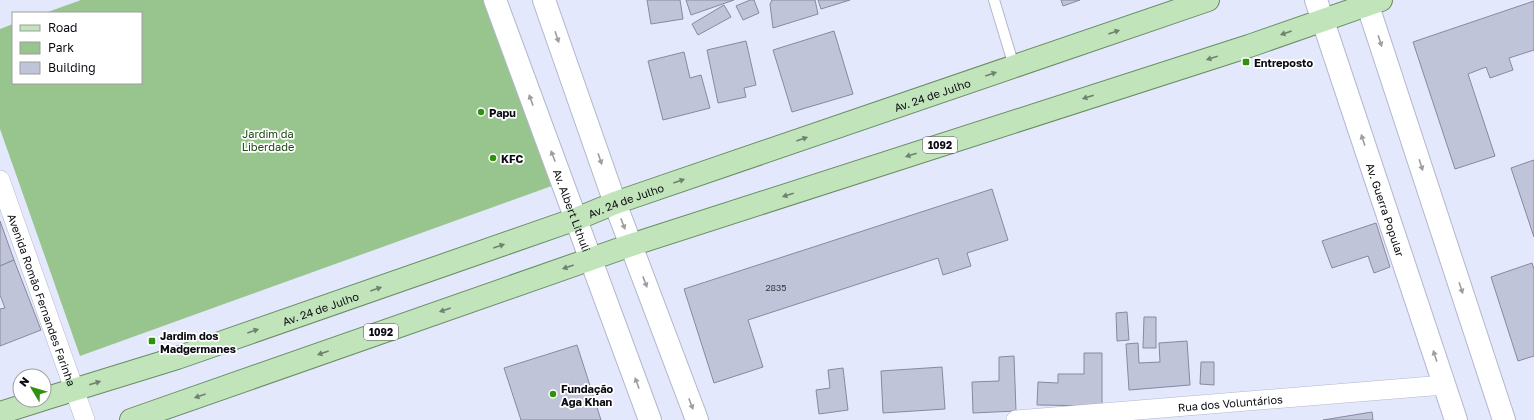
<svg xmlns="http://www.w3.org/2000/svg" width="1534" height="420" font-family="'Golos Text',sans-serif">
	<rect width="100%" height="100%" fill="#e4e8fd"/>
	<path fill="#98c58e" d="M 81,0 L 495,0 L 560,183 L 80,356 L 0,129 L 0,29 L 13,24 L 13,83 L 141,83 L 141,13 L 45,13 Z"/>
	<g fill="#c0c4d9" stroke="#878a9d">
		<path d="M 647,0 L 680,0 L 683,19 L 651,24 Z"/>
		<path d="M 686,0 L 734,0 L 691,15 Z"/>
		<path d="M 750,0 L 754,0 L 759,13 L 743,20 L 736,6 Z"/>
		<path d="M 772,0 L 815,0 L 818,14 L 773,28 L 770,4 Z"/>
		<path d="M 818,0 L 850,0 L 821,9 Z"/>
		<path d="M 1061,0 L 1080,0 L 1063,6 Z"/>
		<path d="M 1534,1 L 1534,50 L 1509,58 L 1513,70 L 1490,78 L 1486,67 L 1468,74 L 1495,156 L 1455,169 L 1413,42 Z"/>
		<path d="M 724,5 L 731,17 L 698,35 L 692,24 Z"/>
		<path d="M 834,31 L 853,94 L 792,112 L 773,50 Z"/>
		<path d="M 746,41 L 756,85 L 744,88 L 746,97 L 718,103 L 707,50 Z"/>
		<path d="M 684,52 L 690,78 L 701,75 L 710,108 L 663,120 L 648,61 Z"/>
		<path d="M 1534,160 L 1534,237 L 1511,168 Z"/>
		<path d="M 992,189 L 1008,240 L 967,253 L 971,266 L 943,275 L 938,258 L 748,320 L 763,367 L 714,383 L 684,289 Z"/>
		<path d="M 0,221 L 14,260 L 0,266 Z"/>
		<path d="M 1376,223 L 1390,267 L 1374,273 L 1368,256 L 1332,268 L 1322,241 Z"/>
		<path d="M 14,260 L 41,330 L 0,346 L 0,309 L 5,308 L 0,295 L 0,266 Z"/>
		<path d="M 1532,263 L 1534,269 L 1534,356 L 1518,361 L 1491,277 Z"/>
		<path d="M 1127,312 L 1129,340 L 1117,341 L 1116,313 Z"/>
		<path d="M 1144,317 L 1156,317 L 1156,348 L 1143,348 Z"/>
		<path d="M 1187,341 L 1190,385 L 1129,390 L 1126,344 L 1138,343 L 1139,363 L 1160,362 L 1159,343 Z"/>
		<path d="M 577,345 L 601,420 L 521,420 L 504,368 Z"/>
		<path d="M 1084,353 L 1102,353 L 1102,406 L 1037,405 L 1038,382 L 1058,383 L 1058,374 L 1084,374 Z"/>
		<path d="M 1014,356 L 1016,411 L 973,413 L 972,382 L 999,381 L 999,357 Z"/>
		<path d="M 1201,362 L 1214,362 L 1214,385 L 1200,384 Z"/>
		<path d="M 942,367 L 945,409 L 883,413 L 881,371 Z"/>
		<path d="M 843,368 L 848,410 L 819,414 L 816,390 L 830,388 L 828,370 Z"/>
		<path d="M 1372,412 L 1373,420 L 1323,420 Z"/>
	</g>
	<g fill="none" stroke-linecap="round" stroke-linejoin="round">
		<defs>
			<path id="service" d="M 994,0 L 1014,66"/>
			<g id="minor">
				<path id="s1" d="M 0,180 L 85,420"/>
				<path id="s2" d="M 1016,420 L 1444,385"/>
			</g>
			<g id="tertiary">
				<path id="s3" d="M 495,0 L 650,420"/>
				<path d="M 544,0 L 615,203 L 697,420"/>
			</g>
			<g id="secondary">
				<path id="s4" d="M 1316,0 L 1456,420"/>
				<path d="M 1366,0 L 1504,420"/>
			</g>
			<g id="primary">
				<path id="s5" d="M 44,399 L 177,358 L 576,219 L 615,203 L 1208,0"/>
				<path d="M 0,413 L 41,400"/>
				<path d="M 131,420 L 631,245 L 1249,46 L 1381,0"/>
			</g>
		</defs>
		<use href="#service" stroke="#b3b7cb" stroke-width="12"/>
		<use href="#minor" stroke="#b3b7cb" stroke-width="20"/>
		<use href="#tertiary" stroke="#b3b7cb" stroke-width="24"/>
		<use href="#secondary" stroke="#b3b7cb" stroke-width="24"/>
		<use href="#primary" stroke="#688c63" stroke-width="24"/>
		<use href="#service" stroke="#fff" stroke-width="10"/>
		<use href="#minor" stroke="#fff" stroke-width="19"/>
		<use href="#tertiary" stroke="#fff" stroke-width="22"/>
		<use href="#secondary" stroke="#fff" stroke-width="22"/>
		<use href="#primary" stroke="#c2e4bb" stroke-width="22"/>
	</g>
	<defs><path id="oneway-solid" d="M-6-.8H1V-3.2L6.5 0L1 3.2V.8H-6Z"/></defs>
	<g fill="#6f826f">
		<use href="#oneway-solid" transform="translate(1114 32) rotate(-19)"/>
		<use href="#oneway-solid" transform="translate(1286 33) rotate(161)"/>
		<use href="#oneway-solid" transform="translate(1212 58) rotate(162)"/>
		<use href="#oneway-solid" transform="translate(991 74) rotate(-19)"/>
		<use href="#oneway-solid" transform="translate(1088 97) rotate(162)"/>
		<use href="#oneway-solid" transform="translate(802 139) rotate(-19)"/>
		<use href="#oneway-solid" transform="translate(911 155) rotate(162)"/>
		<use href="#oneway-solid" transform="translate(679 181) rotate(-19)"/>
		<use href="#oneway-solid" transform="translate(788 195) rotate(162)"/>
		<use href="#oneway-solid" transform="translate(499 246) rotate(-19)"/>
		<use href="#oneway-solid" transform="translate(568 267) rotate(161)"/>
		<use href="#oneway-solid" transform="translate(376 289) rotate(-19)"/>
		<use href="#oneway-solid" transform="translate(445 310) rotate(161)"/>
		<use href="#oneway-solid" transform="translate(253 331) rotate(-19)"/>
		<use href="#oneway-solid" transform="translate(323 353) rotate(161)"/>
		<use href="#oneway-solid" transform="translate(95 383) rotate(-17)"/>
		<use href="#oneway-solid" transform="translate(200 396) rotate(161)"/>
	</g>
	<g fill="#9d9da0">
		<use href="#oneway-solid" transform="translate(557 37) rotate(71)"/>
		<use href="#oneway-solid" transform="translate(1380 41) rotate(72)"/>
		<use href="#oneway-solid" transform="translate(531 100) rotate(-110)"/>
		<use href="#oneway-solid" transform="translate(1363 140) rotate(-108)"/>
		<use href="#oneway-solid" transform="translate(553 156) rotate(-111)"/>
		<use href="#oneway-solid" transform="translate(600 159) rotate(71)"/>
		<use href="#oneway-solid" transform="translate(1421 165) rotate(72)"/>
		<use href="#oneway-solid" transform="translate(623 224) rotate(69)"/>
		<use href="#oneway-solid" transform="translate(645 282) rotate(69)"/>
		<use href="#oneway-solid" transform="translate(1461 288) rotate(72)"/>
		<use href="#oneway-solid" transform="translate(1435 356) rotate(-108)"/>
		<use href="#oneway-solid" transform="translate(637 383) rotate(-110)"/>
		<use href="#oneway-solid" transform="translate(691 404) rotate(69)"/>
	</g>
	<g fill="#2f910e" stroke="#fff" stroke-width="1.5">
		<rect x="1242" y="58" width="8" height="8" rx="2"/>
		<circle cx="481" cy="112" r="4"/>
		<circle cx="493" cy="158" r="4"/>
		<rect x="148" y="337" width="8" height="8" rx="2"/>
		<circle cx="553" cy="394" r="4"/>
	</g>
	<g text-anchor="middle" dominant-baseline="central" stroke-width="3.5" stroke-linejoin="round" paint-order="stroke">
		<g font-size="9" fill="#383944">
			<text x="776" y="287">2835</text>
		</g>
		<g fill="#fff" stroke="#545459" stroke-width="1">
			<rect x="923" y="137" width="34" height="16" rx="3"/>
			<rect x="364" y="324" width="34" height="16" rx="3"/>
		</g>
		<g font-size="10" font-weight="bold" fill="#0a0b12">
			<text x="940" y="145">1092</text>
			<text x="381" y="332">1092</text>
		</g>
		<g font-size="11" font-weight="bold" fill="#0a0b12" stroke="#fff" text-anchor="start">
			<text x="1254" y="62">Entreposto</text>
			<text x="489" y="112">Papu</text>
			<text x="501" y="158">KFC</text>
			<text x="160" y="335">Jardim dos<tspan x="160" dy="13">Madgermanes</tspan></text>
			<text x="561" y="388">Fundação<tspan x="561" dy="13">Aga Khan</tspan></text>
		</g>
		<g font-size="11" fill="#0a0b12" stroke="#fff">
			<text stroke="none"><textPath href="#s5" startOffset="939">Av. 24 de Julho</textPath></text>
			<text stroke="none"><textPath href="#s5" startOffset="615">Av. 24 de Julho</textPath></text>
			<text stroke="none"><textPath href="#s3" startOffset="224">Av. Albert Lithuli</textPath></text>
			<text stroke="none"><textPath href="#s4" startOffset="221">Av. Guerra Popular</textPath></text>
			<text stroke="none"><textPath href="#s1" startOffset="127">Avenida Romão Fernandes Farinha</textPath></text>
			<text stroke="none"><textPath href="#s5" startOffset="291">Av. 24 de Julho</textPath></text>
			<text stroke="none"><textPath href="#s2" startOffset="215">Rua dos Voluntários</textPath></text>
		</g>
		<g font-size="11" fill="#1c4712" stroke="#fff">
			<text x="268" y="133">Jardim da<tspan x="268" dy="13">Liberdade</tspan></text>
		</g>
	</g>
	<rect x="12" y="12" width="130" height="72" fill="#ffffff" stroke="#9d9da0"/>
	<rect x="20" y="25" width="20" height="6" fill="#c2e4bb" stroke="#9d9da0"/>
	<text x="48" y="32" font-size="12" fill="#0a0b12">Road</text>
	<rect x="20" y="42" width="20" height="12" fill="#98c58e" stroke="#9d9da0"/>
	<text x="48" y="52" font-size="12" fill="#0a0b12">Park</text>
	<rect x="20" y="62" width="20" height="12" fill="#c0c4d9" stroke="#9d9da0"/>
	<text x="48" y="72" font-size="12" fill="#0a0b12">Building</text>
	<g transform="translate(32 388) rotate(308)"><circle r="19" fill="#ffffff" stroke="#9d9da0"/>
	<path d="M0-3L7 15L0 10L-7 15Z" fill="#2f910e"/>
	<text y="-6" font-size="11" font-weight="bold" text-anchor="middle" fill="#0a0b12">N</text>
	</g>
</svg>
